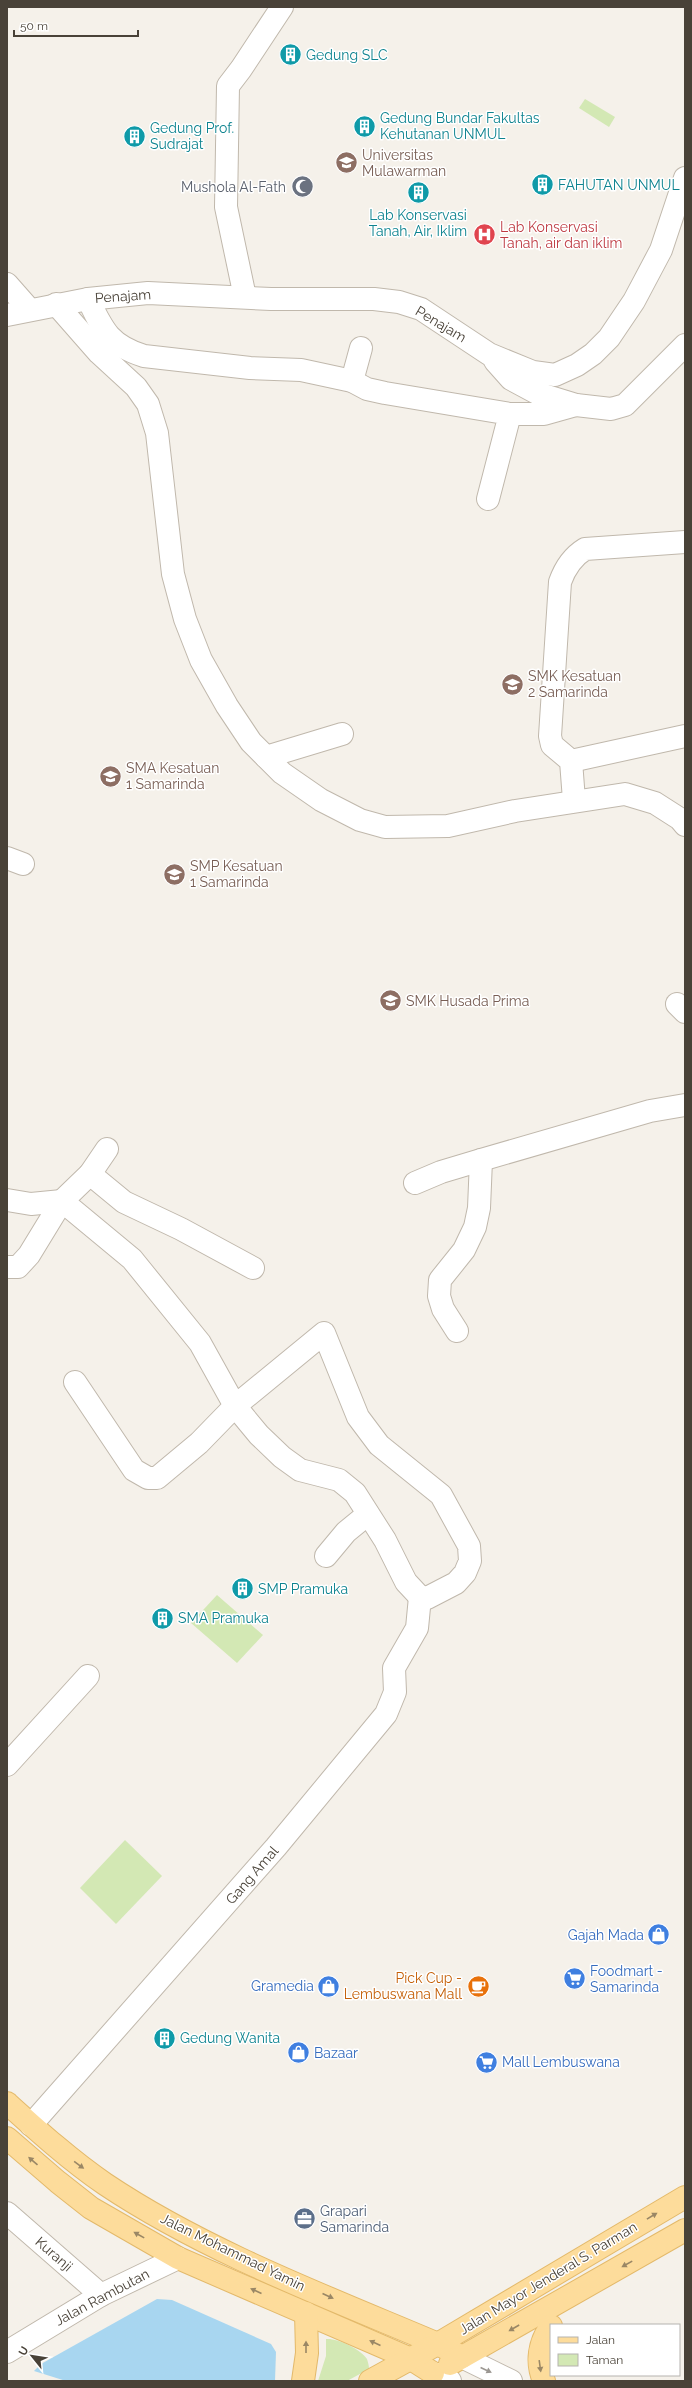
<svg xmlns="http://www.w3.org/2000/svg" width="692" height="2388" font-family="Raleway,sans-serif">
	<rect width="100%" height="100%" fill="#f5f1ea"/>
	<g fill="#d3e8b4">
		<path d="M 585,99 L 615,117 L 609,127 L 579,108 Z"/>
		<path d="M 217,1595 L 263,1635 L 237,1663 L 191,1623 Z"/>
		<path d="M 125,1840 L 162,1876 L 116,1924 L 80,1888 Z"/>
		<path d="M 326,2339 C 337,2338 361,2349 367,2359 C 368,2362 369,2366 369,2369 L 347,2381 L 318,2381 L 326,2356 Z"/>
	</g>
	<path fill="#a8d6f0" d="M 157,2299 L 172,2300 L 271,2344 L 276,2352 L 275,2381 L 66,2381 L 34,2371 L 41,2364 Z"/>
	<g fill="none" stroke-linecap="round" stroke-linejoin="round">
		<defs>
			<g id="minor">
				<path d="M 7,284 L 29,309"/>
				<path d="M 245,297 L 226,207 L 228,86 L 241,69 L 282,7"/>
				<path d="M 88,299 C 103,330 109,345 144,356 L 250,368 L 301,370 L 352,381 L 367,389 L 385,393 L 510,414 L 488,499"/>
				<path d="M 56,304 L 99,353 L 136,387 L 148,404 L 157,433 L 173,574 L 185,619 L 201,660 L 227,706 L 251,742 L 282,773 L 321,800 L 360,820 L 385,827 L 448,826 L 515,811 L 625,794 L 655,803 L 680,819 L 685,825"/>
				<path d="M 7,315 L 88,299 L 148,293 L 271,299 L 374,299 L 399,302 L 421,309 L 489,354 L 533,372 L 555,375 L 577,365 L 593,354 L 609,338 L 634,301 L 661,250 L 685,178"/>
				<path d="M 495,361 L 511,379 L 537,393 L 576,405 L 611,409 L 625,405 L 685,345"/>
				<path d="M 352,381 L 361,348"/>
				<path d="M 510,414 L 544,414 L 576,405"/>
				<path d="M 266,757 L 342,734"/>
				<path d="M 571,761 L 685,736"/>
				<path d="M 574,800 L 571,761 L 552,745 L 550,736 L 560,582 C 565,568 572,557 585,549 L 685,542"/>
				<path d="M 7,858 L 23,864"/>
				<path d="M 677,1004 L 685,1012"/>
				<path d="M 90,1174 L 124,1202 L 181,1229 L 253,1268"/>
				<path d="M 415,1183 L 441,1172 L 481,1160 L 650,1111 L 685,1105"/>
				<path d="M 7,1200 L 31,1204 L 62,1201 L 132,1259 L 200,1343 L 235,1406 L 259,1435 L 282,1457 L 300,1470 L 339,1480 L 355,1493 L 385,1540 L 406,1582 L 420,1597 L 427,1598 L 456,1583 L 465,1573 L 470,1561 L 469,1546 L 441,1495 L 379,1445 L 358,1417 L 324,1333 L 235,1406 L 199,1443 L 157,1478 L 148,1478 L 134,1470 L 75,1382"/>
				<path d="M 7,1267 L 18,1267 L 29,1255 L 62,1201 L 90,1174 L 107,1149"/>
				<path d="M 457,1331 L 443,1309 L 439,1296 L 440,1280 L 464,1250 L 475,1227 L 479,1208 L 481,1160"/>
				<path d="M 326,1556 L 346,1532 L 368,1514"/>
				<path d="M 7,1765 L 88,1676"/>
				<path d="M 31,2125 L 276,1847 L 386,1714 L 395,1692 L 394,1668 L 417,1628 L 420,1597"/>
				<path d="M 7,2213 L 101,2295"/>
				<path d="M 7,2352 L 101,2295 L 178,2258"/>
				<path d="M 462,2357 L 511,2381"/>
				<path d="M 433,2373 L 450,2381"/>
			</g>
			<g id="major">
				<path d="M 7,2103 C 38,2131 70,2160 105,2184 C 205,2251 327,2297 438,2344 L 462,2357"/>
				<path d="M 7,2138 L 58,2182 L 91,2208 L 178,2258 L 411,2359 L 433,2373"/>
				<path d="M 450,2364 L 685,2230"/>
				<path d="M 303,2381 L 307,2353 L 306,2313"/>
				<path d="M 370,2381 L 441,2342 L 685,2197"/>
				<path d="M 544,2381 C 536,2362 539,2343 551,2326"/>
			</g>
		</defs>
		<use href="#minor" stroke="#c0b8ac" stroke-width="24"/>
		<use href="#major" stroke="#e3b96a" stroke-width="24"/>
		<use href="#minor" stroke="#fff" stroke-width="22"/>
		<use href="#major" stroke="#fddc9b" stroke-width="22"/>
	</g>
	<defs><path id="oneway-solid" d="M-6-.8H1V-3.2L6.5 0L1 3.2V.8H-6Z"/></defs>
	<g fill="#9a8765">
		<use href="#oneway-solid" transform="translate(33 2161) rotate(-139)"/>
		<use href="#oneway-solid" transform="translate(79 2165) rotate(36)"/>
		<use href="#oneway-solid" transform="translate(652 2216) rotate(-31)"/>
		<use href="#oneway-solid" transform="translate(139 2235) rotate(-151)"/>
		<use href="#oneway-solid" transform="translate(627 2264) rotate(151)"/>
		<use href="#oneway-solid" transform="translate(256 2291) rotate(-156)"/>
		<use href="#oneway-solid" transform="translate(328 2296) rotate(24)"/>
		<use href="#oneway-solid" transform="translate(514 2328) rotate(150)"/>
		<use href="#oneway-solid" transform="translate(375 2343) rotate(-156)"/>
		<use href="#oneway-solid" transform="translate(306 2347) rotate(-90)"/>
		<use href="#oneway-solid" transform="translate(540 2366) rotate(82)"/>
	</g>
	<use fill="#9b9792" href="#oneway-solid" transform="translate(486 2370) rotate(25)"/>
	<defs>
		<symbol id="building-disc" viewBox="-11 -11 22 22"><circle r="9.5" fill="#0f9aa8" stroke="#fff"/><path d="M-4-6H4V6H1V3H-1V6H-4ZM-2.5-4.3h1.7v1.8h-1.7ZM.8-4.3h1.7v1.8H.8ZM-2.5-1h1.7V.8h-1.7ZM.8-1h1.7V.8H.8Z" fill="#fff"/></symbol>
		<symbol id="university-disc" viewBox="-11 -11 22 22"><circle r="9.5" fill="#8d6e63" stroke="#fff"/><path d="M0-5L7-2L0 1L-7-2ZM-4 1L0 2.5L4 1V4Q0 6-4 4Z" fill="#fff"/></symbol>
		<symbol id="mosque-disc" viewBox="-11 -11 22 22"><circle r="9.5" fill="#6b7280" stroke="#fff"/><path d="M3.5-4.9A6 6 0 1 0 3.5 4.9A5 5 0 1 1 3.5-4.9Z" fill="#fff"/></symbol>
		<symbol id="hospital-disc" viewBox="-11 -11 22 22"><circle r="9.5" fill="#e0444e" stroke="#fff"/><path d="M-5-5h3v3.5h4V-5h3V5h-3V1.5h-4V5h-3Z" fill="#fff"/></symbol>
		<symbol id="school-disc" viewBox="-11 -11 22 22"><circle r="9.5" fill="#8d6e63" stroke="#fff"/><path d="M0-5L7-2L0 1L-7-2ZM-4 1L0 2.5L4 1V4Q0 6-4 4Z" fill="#fff"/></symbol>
		<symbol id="shop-disc" viewBox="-11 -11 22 22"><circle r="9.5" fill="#3f7fe0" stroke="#fff"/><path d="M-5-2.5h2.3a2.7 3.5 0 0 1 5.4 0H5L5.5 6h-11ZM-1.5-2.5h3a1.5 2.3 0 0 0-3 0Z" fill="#fff"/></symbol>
		<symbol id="supermarket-disc" viewBox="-11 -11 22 22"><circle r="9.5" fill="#3f7fe0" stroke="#fff"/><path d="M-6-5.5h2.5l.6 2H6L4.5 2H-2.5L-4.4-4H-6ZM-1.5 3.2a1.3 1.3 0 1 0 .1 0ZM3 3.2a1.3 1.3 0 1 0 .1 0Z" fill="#fff"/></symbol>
		<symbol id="cafe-disc" viewBox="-11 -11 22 22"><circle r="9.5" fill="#e8710a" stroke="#fff"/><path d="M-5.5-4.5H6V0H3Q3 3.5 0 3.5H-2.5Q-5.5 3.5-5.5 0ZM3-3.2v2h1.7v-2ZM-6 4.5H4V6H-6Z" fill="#fff"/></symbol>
		<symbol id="office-disc" viewBox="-11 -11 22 22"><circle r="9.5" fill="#5c6f8a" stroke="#fff"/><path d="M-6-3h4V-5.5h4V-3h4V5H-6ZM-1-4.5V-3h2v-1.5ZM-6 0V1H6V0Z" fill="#fff"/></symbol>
	</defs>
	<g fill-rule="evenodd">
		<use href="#building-disc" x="278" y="42" width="25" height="25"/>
		<use href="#building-disc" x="352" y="114" width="25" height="25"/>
		<use href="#building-disc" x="122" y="124" width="25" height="25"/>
		<use href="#university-disc" x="334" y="150" width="25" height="25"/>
		<use href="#building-disc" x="530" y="172" width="25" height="25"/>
		<use href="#mosque-disc" x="290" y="174" width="25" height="25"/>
		<use href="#building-disc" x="406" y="180" width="25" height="25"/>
		<use href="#hospital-disc" x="472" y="222" width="25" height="25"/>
		<use href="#school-disc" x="500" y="672" width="25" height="25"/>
		<use href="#school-disc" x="98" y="764" width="25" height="25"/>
		<use href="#school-disc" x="162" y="862" width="25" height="25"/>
		<use href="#school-disc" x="378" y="988" width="25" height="25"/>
		<use href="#building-disc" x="230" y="1576" width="25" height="25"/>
		<use href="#building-disc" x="150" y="1606" width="25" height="25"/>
		<use href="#shop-disc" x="646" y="1922" width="25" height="25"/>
		<use href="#supermarket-disc" x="562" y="1966" width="25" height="25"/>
		<use href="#shop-disc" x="316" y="1974" width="25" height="25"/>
		<use href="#cafe-disc" x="466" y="1974" width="25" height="25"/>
		<use href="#building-disc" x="152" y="2026" width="25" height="25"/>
		<use href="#shop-disc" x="286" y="2040" width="25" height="25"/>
		<use href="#supermarket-disc" x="474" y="2050" width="25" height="25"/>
		<use href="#office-disc" x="292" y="2206" width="25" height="25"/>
	</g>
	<g text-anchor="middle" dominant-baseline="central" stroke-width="3" stroke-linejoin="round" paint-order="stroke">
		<g font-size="14" fill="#0d838f" stroke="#fff" text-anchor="start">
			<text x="306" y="55">Gedung SLC</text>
			<text x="380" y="118">Gedung Bundar Fakultas<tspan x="380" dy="16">Kehutanan UNMUL</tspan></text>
			<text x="150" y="128">Gedung Prof.<tspan x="150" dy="16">Sudrajat</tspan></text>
			<text x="558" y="185">FAHUTAN UNMUL</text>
			<text x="418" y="215" text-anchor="middle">Lab Konservasi<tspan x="418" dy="16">Tanah, Air, Iklim</tspan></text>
			<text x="258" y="1589">SMP Pramuka</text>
			<text x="178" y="1618">SMA Pramuka</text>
			<text x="180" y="2038">Gedung Wanita</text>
		</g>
		<g font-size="14" fill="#785e54" stroke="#fff" text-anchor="start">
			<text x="362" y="155">Universitas<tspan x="362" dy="16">Mulawarman</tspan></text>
			<text x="528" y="676">SMK Kesatuan<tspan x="528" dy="16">2 Samarinda</tspan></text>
			<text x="126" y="768">SMA Kesatuan<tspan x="126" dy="16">1 Samarinda</tspan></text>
			<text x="190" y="866">SMP Kesatuan<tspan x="190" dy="16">1 Samarinda</tspan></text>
			<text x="406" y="1001">SMK Husada Prima</text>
		</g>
		<g font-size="14" fill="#5b616d" stroke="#fff" text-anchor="end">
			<text x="286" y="187">Mushola Al-Fath</text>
		</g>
		<g font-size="14" fill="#be3a42" stroke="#fff" text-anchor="start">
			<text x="500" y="227">Lab Konservasi<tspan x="500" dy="16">Tanah, air dan iklim</tspan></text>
		</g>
		<g font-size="14" fill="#494238" stroke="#fff">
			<text transform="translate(123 296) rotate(-4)">Penajam</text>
			<text transform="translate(441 324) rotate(31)">Penajam</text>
			<text transform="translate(252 1875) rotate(-49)">Gang Amal</text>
			<text transform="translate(233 2252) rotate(26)">Jalan Mohammad Yamin</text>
			<text transform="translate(54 2254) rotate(41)">Kuranji</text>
			<text transform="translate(548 2278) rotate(-31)">Jalan Mayor Jenderal S. Parman</text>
			<text transform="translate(102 2297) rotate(-28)">Jalan Rambutan</text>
		</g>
		<g font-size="14" fill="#366cbe" stroke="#fff" text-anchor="start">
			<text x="644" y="1935" text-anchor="end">Gajah Mada</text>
			<text x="590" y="1971">Foodmart -<tspan x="590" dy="16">Samarinda</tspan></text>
			<text x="314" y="1986" text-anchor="end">Gramedia</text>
			<text x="314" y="2053">Bazaar</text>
			<text x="502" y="2062">Mall Lembuswana</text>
		</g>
		<g font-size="14" fill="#c56008" stroke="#fff" text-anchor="end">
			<text x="462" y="1978">Pick Cup -<tspan x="462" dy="16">Lembuswana Mall</tspan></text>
		</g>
		<g font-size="14" fill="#4e5e75" stroke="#fff" text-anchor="start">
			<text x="320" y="2211">Grapari<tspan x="320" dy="16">Samarinda</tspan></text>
		</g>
	</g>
	<rect width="692" height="2388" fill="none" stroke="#494238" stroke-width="16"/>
	<rect x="550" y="2324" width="130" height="52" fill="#ffffff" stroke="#b6b3af"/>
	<rect x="558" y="2337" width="20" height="6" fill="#fddc9b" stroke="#b6b3af"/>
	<text x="586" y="2344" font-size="12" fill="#494238">Jalan</text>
	<rect x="558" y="2354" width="20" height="12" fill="#d3e8b4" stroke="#b6b3af"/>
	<text x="586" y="2364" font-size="12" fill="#494238">Taman</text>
	<g transform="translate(32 2356) rotate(300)" stroke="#ffffff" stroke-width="3" paint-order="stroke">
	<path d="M0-3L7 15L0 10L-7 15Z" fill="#494238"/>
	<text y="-6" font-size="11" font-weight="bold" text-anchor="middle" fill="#494238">U</text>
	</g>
	<path d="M14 30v6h124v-6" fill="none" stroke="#494238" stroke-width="2"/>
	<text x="20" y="30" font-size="12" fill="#494238" stroke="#ffffff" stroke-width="3" paint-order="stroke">50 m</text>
</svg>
